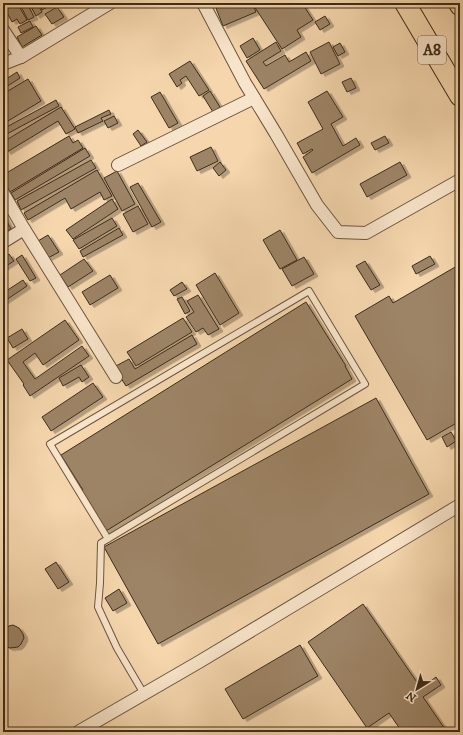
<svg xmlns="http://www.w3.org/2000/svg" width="463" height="735" font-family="'IM FELL DW Pica',serif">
	<defs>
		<filter id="shadow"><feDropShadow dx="4" dy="2.5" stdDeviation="0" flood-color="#0004"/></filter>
	</defs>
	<rect width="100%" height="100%" fill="#f5d6ad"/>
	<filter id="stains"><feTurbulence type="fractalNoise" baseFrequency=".005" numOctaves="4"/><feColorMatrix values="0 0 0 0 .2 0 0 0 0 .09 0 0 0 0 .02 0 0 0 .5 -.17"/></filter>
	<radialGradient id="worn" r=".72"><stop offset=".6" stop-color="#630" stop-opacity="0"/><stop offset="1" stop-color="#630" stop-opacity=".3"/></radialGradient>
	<g fill="#9d8466" stroke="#3e2c19" filter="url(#shadow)">
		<path d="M 12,3 L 17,3 L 27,20 L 20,24 L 17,19 L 12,22 L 4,7 Z"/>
		<path d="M 19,3 L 27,3 L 34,17 L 28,20 Z"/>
		<path d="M 29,3 L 37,3 L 42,12 L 36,16 Z"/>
		<path d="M 39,3 L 48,3 L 49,6 L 42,10 Z"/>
		<path d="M 214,3 L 252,3 L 256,12 L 223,26 Z"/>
		<path d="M 259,3 L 302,3 L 313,20 L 297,30 L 301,37 L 282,49 L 254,6 Z"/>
		<path d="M 57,7 L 64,17 L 52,24 L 45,14 Z"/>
		<path d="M 325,16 L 330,24 L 320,30 L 315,22 Z"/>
		<path d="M 30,21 L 33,27 L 21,33 L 18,27 Z"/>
		<path d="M 36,26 L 42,35 L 22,47 L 17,37 Z"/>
		<path d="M 253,38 L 260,50 L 247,58 L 240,46 Z"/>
		<path d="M 276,42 L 281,51 L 263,62 L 266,66 L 285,55 L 289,62 L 306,52 L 311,61 L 264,89 L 246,61 Z"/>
		<path d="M 329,42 L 340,64 L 321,74 L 310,52 Z"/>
		<path d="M 340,43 L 345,52 L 338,56 L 333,47 Z"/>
		<path d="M 190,61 L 209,90 L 199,96 L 186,76 L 180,80 L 182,83 L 177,87 L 169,74 Z"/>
		<path d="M 17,72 L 20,78 L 3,89 L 3,81 Z"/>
		<path d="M 351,78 L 356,88 L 347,92 L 342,82 Z"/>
		<path d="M 28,79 L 41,101 L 3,124 L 3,94 Z"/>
		<path d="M 210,91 L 220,107 L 213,112 L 203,96 Z"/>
		<path d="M 327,91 L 343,117 L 331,124 L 343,146 L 356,138 L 360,145 L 312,173 L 303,157 L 313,150 L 312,149 L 303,154 L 297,143 L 323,129 L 308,102 Z"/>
		<path d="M 160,92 L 178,123 L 169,128 L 151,97 Z"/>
		<path d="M 56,100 L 59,106 L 3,136 L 3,129 Z"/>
		<path d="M 61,107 L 75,129 L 66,134 L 58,121 L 7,152 L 3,146 L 3,142 Z"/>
		<path d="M 109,110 L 111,114 L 101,118 L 103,121 L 78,133 L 75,127 Z"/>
		<path d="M 114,116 L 118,123 L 108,128 L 104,121 Z"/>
		<path d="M 138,130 L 147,142 L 141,146 L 133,134 Z"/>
		<path d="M 69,136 L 73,143 L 78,140 L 83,148 L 10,192 L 3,180 L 3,175 Z"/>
		<path d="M 385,136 L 389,143 L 375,150 L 371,143 Z"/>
		<path d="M 211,147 L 218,161 L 197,171 L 190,157 Z"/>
		<path d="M 85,148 L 90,156 L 15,200 L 11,193 Z"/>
		<path d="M 91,160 L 96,168 L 21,210 L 17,201 Z"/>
		<path d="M 220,162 L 226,170 L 219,176 L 213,168 Z"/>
		<path d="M 400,162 L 407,175 L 367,197 L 360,184 Z"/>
		<path d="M 97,170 L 112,196 L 104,200 L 100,192 L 71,209 L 65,198 L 28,220 L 24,213 Z"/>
		<path d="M 117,171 L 135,204 L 122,211 L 104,178 Z"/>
		<path d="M 138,183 L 161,222 L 152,227 L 130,187 Z"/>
		<path d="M 112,199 L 118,209 L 73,239 L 66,230 Z"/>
		<path d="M 138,206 L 148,224 L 133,232 L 123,214 Z"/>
		<path d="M 3,214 L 11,229 L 3,233 Z"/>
		<path d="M 112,218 L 117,226 L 79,249 L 73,240 Z"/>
		<path d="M 119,228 L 123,235 L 83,257 L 80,251 Z"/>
		<path d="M 280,230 L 297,260 L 280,269 L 263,240 Z"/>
		<path d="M 48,235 L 59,252 L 48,258 L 38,241 Z"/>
		<path d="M 9,254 L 14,261 L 3,268 L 3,258 Z"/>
		<path d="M 22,255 L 36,278 L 30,281 L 16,259 Z"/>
		<path d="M 430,256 L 435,264 L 416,274 L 412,266 Z"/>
		<path d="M 304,257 L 314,274 L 292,286 L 282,269 Z"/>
		<path d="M 84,259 L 93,271 L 68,287 L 60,275 Z"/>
		<path d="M 365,261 L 380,285 L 371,290 L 356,266 Z"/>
		<path d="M 457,266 L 460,272 L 460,421 L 427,440 L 355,316 L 389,296 L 393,303 Z"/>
		<path d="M 215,273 L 239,313 L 220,325 L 196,285 Z"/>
		<path d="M 110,275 L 118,288 L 90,305 L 82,292 Z"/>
		<path d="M 23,280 L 27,286 L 3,302 L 3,293 Z"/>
		<path d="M 182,282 L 187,289 L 174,296 L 170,290 Z"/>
		<path d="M 198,295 L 219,329 L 208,335 L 203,328 L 196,332 L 186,317 L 194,312 L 187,301 Z"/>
		<path d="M 182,297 L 190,311 L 185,314 L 177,299 Z"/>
		<path d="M 306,302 L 346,366 L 345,366 L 352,379 L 106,531 L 81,491 L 83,490 L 61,455 Z"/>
		<path d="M 183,318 L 192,332 L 136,366 L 127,352 Z"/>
		<path d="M 65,320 L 79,340 L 43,365 L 35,353 L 23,362 L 35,379 L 82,346 L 89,356 L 30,396 L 23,385 L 24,384 L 7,360 Z"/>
		<path d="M 22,329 L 28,339 L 13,348 L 7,338 Z"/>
		<path d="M 192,335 L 197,344 L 126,386 L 114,367 L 129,359 L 135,369 Z"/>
		<path d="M 81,365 L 89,377 L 82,382 L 79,377 L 63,386 L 59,378 Z"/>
		<path d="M 93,383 L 103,397 L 51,431 L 42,417 Z"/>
		<path d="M 376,398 L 429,494 L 158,644 L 104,547 Z"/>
		<path d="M 451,432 L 456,441 L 447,447 L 442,437 Z"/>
		<path d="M 56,562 L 69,582 L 58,589 L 45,569 Z"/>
		<path d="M 119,589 L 127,603 L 113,611 L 105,598 Z"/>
		<path d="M 363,604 L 421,688 L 436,677 L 441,685 L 423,697 L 447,732 L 402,732 L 389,713 L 367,728 L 308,642 Z"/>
		<path d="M 13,625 L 19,628 L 23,634 L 24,638 L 21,644 L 18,647 L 10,648 L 7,647 L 3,643 L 3,630 L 9,626 Z"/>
		<path d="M 300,645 L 318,676 L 243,719 L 225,689 Z"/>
	</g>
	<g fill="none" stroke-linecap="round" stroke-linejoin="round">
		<defs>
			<path id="service" d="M 108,539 L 50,444 L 309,291 L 365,384 L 101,543 L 100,583 L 98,607 L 117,648 L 144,694"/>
			<g id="minor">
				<path d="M 203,3 L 245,83 L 276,134 L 317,205 L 338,232 L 366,233 L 460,180"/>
				<path d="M 3,30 L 21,57"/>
				<path d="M 3,64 L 21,57 L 110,3"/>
				<path d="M 118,165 L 254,98"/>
				<path d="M 3,193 L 24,229 L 3,242"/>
				<path d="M 24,229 L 116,377"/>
				<path d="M 78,732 L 199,662 L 460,505"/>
			</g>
			<g id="trunk">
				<path d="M 405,3 L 460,96"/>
				<path d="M 459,3 L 460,5"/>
			</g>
		</defs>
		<use href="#service" stroke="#6c563e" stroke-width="8"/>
		<use href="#minor" stroke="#6c563e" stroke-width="14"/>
		<use href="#trunk" stroke="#3e2c19" stroke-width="22"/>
		<use href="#service" stroke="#f8e4ca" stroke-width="6"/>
		<use href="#minor" stroke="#f8e4ca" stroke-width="12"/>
		<use href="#trunk" stroke="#f5d6ad" stroke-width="20"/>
	</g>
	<g text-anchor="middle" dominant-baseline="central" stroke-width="3" stroke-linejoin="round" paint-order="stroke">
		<rect fill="#f8e4ca" stroke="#76634e" stroke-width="1" x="418" y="36" width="28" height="28" rx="3"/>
		<g font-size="16" font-weight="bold" fill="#3e2c19">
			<text x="432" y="50">A8</text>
		</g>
	</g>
	<rect width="463" height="735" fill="none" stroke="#f5d6ad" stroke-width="16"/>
	<rect x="4" y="4" width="455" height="727" fill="none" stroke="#3e2c19" stroke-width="2"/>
	<rect x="8" y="8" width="447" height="719" fill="none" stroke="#3e2c19"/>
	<g transform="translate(417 689) rotate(217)" stroke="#f8e4ca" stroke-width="3" paint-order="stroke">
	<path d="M0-3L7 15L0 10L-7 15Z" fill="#3e2c19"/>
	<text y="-6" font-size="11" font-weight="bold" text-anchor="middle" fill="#3e2c19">N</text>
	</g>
	<rect width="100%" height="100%" filter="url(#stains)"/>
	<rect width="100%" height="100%" fill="url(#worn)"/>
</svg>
